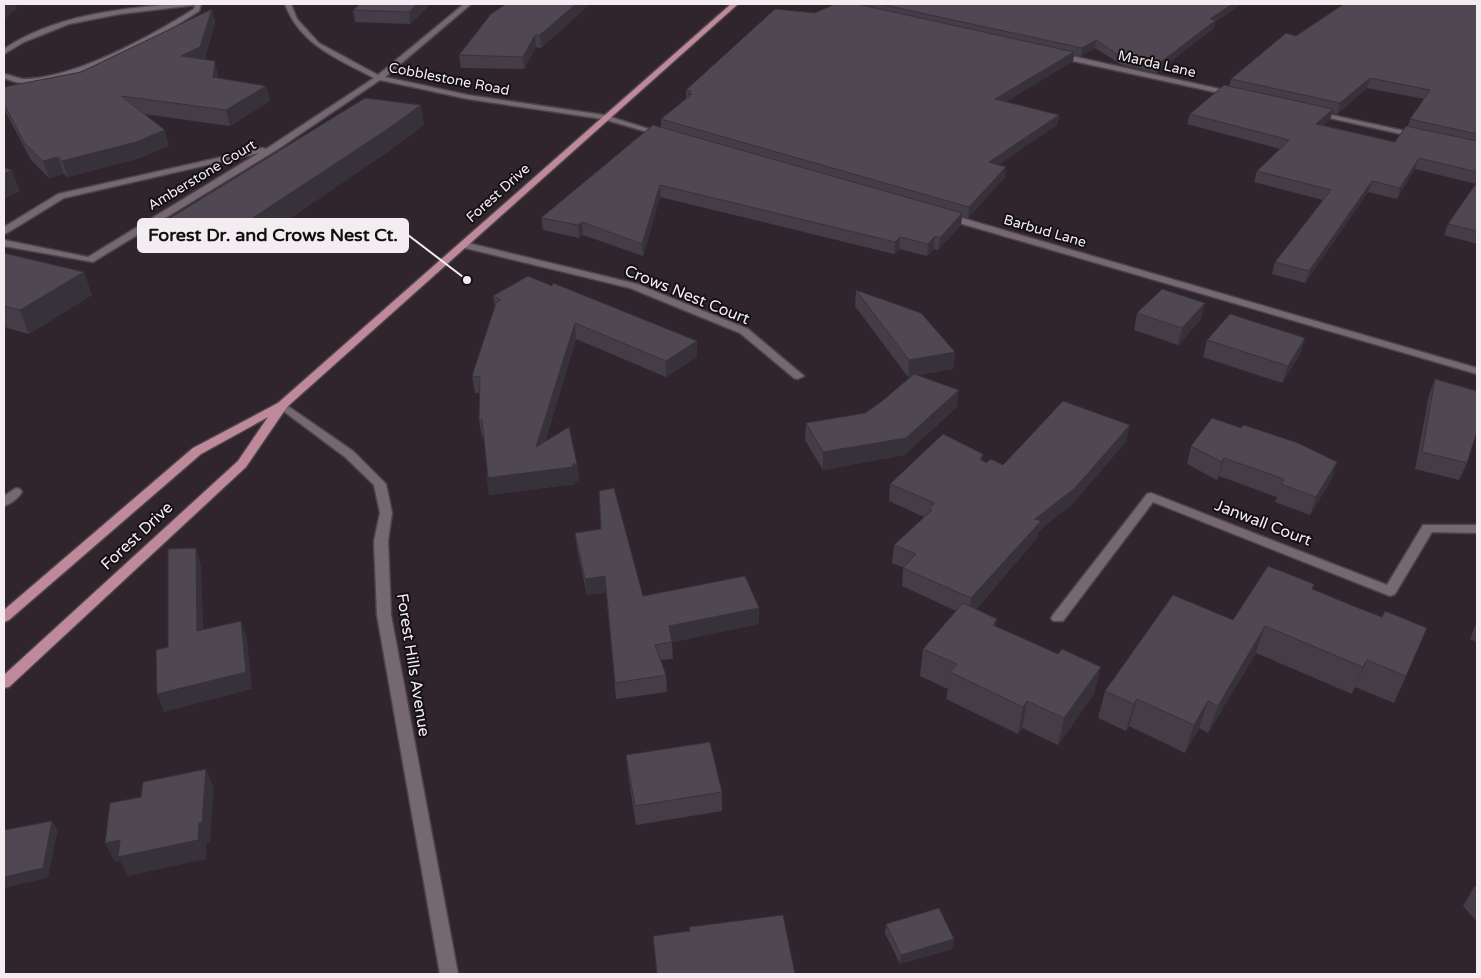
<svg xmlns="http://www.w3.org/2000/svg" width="1481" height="978" font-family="'Varela Round',sans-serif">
	<rect width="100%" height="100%" fill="#30252c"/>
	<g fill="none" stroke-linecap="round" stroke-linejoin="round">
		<defs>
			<g id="minor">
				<path d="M 174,4 L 201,4 L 199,11 C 154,40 77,83 22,83 C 16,83 10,80 4,78 L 4,74 C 10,75 17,78 23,79 C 74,79 151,36 194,9 L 195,5 L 120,14 L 69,24 L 24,42 L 4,54 L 4,49 C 53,16 116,9 174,4 Z"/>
				<path d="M 285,4 L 291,4 L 297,19 L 319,43 L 378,75 L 464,4 L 471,4 L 385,77 L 468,95 L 604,115 L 665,134 L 661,136 L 603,119 L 468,99 L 380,80 L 278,149 L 93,262 L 4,246 L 4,240 L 88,257 L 259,153 L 64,198 L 7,233 L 4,234 L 4,227 L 58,194 L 262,148 L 266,149 L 374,78 C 338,59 300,45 285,4 Z"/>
				<path d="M 1058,53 L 1233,92 L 1237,94 L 1233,96 L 1055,57 L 1054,55 Z"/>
				<path d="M 1313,111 L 1419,134 L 1423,136 L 1419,138 L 1316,115 L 1313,115 Z"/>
				<path d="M 945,213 L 1477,368 L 1477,374 L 942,218 L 942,214 Z"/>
				<path d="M 464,242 L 637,284 L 748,329 L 804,376 L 798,379 L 794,378 L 740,333 L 630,288 L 461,247 L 459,245 Z"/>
				<path d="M 282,402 L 353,451 L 386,484 L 392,513 L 388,541 L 391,615 L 458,974 L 440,974 L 377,615 L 374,541 L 380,513 L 374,485 L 345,457 L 278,407 L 276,405 L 278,403 Z"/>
				<path d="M 16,488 L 20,489 L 22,492 C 18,498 11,504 4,506 L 4,496 Z"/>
				<path d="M 1151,493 L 1387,585 L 1423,525 L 1477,525 L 1477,533 L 1432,532 L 1395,594 L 1390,596 L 1153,502 L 1063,621 L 1053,621 L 1051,618 L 1053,615 L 1147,494 Z"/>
			</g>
			<path id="major" d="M 731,4 L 738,4 L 287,407 L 246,467 L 9,687 L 4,688 L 4,675 L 238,461 L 268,417 L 201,454 L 9,620 L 4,622 L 4,610 L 193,448 L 278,403 Z"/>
		</defs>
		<use href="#minor" stroke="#4d434a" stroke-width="3"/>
		<use href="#major" stroke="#4d434a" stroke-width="3"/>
		<use href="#minor" fill="#756870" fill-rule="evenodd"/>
		<use href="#major" fill="#be8a99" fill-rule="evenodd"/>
	</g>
	<g fill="#443d47" fill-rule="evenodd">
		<path d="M 430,4 L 410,24 L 355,22 L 353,10 Z"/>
		<path d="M 506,4 L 590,4 L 541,48 L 536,47 L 524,69 L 461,68 L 459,55 Z"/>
		<path d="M 835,4 L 1241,4 L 1215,22 L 1214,28 L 1156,73 L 1122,65 L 1095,48 L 1081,56 L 1074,55 L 1073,61 L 1005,102 L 1059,115 L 1057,125 L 999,164 L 1005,177 L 968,218 L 962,216 L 961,225 L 938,250 L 934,249 L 927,256 L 899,249 L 894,254 L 660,197 L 643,256 L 583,235 L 579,238 L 543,230 L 541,218 L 661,127 L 661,119 L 686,99 L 686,90 L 815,13 Z"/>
		<path d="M 1477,4 L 1477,244 L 1444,235 L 1448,224 L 1476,184 L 1415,169 L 1397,199 L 1368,192 L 1305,283 L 1272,274 L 1275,262 L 1323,200 L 1254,182 L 1257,171 L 1280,149 L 1187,124 L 1190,114 L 1229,86 L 1231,79 L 1296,36 ZM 1367,88 L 1424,99 L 1410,119 L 1408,126 L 1395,142 L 1323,125 L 1330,120 L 1332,113 L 1337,114 Z"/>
		<path d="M 212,9 L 215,23 L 204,60 L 218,76 L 218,78 L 266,86 L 270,101 L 230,126 L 144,114 L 169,146 L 140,158 L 68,177 L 64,174 L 49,178 L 31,160 L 4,109 L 4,87 L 81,72 Z"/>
		<path d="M 424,125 L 389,151 L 239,253 L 176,240 L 170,218 Z"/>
		<path d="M 4,253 L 92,295 L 29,334 L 7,328 L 4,330 Z"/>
		<path d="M 856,290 L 955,352 L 953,369 L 918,375 L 957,407 L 904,455 L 823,470 L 805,440 L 806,423 L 865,413 L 881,402 L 911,377 L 908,377 L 855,306 Z"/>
		<path d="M 493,296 L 697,341 L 697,357 L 666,377 L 576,339 L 545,442 L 577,464 L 579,481 L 574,481 L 575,484 L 489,495 L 488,477 L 484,436 L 482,437 L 479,420 L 480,393 L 475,393 L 472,376 L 495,308 Z"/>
		<path d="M 1205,303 L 1201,319 L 1178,345 L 1134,330 L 1137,313 Z"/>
		<path d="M 1305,338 L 1300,354 L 1282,383 L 1203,357 L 1207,340 Z"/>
		<path d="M 1435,379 L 1467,463 L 1459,480 L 1415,469 L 1429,395 Z"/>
		<path d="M 1126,442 L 1071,505 L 1039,531 L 1037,538 L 976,609 L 996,626 L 1094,694 L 1058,745 L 1022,728 L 1018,734 L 946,699 L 948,689 L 920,676 L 923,649 L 956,611 L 902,586 L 903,568 L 904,568 L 892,563 L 894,545 L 924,517 L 889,501 L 890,484 L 983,454 L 982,460 L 986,463 L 1003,465 Z"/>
		<path d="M 1191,446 L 1337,462 L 1331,480 L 1310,515 L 1275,502 L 1277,497 L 1219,476 L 1217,480 L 1187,464 Z"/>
		<path d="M 575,533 L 643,596 L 759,608 L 759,624 L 672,642 L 673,659 L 661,660 L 666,675 L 667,692 L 616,699 L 606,592 L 587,595 L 577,549 Z"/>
		<path d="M 1314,584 L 1312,589 L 1406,676 L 1394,703 L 1355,687 L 1352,694 L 1256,653 L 1208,733 L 1199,728 L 1185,753 L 1129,726 L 1126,731 L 1098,718 L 1105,691 L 1233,620 Z"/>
		<path d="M 1477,621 L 1477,642 L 1470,639 Z"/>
		<path d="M 626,755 L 722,792 L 722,811 L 636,825 L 628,774 Z"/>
		<path d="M 1477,886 L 1477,922 L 1463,906 L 1474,887 Z"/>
		<path d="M 886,924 L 954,939 L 952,949 L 900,964 L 885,933 Z"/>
	</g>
	<g fill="#373239">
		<path d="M 4,4 L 15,4 L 17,9 L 4,19 Z"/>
		<path d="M 417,4 L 430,4 L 410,24 L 409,12 Z"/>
		<path d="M 576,4 L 590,4 L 541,48 L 540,35 Z"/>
		<path d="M 1232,4 L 1241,4 L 1215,22 L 1214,28 L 1156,73 L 1157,65 L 1210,19 Z"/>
		<path d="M 212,9 L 215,23 L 204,62 L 181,56 Z"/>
		<path d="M 535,35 L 536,47 L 524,69 L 523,57 Z"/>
		<path d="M 1096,40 L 1095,48 L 1081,56 L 1082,48 Z"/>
		<path d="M 1074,52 L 1073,61 L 994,109 L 995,99 Z"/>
		<path d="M 215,61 L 218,76 L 217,93 L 213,77 Z"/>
		<path d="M 1370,78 L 1367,88 L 1337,114 L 1340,103 Z"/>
		<path d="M 266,86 L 270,101 L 230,126 L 226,110 Z"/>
		<path d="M 421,105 L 424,125 L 389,151 L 239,253 L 233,231 Z"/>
		<path d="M 1333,109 L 1330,120 L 1313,134 L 1316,124 Z"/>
		<path d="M 1059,115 L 1057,125 L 988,172 L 989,162 Z"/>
		<path d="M 165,130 L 169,146 L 140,158 L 68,177 L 62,161 Z"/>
		<path d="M 58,157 L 64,174 L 49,178 L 43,161 Z"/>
		<path d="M 1419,158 L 1415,169 L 1397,199 L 1400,188 Z"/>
		<path d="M 1006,167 L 1005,177 L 968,218 L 969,207 Z"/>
		<path d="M 12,170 L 20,191 L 4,199 L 4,174 Z"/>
		<path d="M 1372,181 L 1368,192 L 1305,283 L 1309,271 Z"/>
		<path d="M 660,185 L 660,197 L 643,256 L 642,244 Z"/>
		<path d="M 962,213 L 961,225 L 938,250 L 940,238 Z"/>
		<path d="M 582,222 L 583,235 L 579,238 L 578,225 Z"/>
		<path d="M 935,236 L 934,249 L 927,256 L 928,244 Z"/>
		<path d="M 900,237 L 899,249 L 894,254 L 895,242 Z"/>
		<path d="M 84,272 L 92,295 L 29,334 L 20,310 Z"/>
		<path d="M 1205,303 L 1201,319 L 1178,345 L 1182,328 Z"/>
		<path d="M 4,321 L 7,328 L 4,330 Z"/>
		<path d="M 575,323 L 576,339 L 538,464 L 536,447 Z"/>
		<path d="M 1305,338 L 1300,354 L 1282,383 L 1288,366 Z"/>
		<path d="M 697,341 L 697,357 L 666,377 L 666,361 Z"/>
		<path d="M 955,352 L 953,369 L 908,377 L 909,360 Z"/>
		<path d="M 959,390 L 957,407 L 904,455 L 823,470 L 823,452 Z"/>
		<path d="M 1130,425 L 1126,442 L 1071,505 L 1039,531 L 1037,538 L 969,616 L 971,598 L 1035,519 Z"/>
		<path d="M 1224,458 L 1219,476 L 1217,480 L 1222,462 Z"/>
		<path d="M 1337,462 L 1331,480 L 1310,515 L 1316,497 Z"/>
		<path d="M 577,464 L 579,481 L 574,481 L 575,484 L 489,495 L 486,478 Z"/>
		<path d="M 196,548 L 201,566 L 204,649 L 197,631 Z"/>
		<path d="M 605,576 L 606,592 L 587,595 L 585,579 Z"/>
		<path d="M 759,608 L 759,624 L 669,643 L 669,626 Z"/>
		<path d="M 997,619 L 993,646 L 993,625 Z"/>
		<path d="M 241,621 L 247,639 L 252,689 L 164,712 L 157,694 Z"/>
		<path d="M 1265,626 L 1256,653 L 1208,733 L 1218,706 Z"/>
		<path d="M 1367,660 L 1355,687 L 1352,694 L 1363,667 Z"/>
		<path d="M 1101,667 L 1094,694 L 1058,745 L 1064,718 Z"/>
		<path d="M 1137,699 L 1129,726 L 1126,731 L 1134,704 Z"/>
		<path d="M 1027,701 L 1022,728 L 1018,734 L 1023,707 Z"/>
		<path d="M 1208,701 L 1199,728 L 1185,753 L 1194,725 Z"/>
		<path d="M 206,769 L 214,788 L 210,842 L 207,842 L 206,859 L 128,876 L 120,861 L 115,862 L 105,843 L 199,823 Z"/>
		<path d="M 52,821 L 58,830 L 48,878 L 4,888 L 4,877 Z"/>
		<path d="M 954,939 L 952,949 L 900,964 L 901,955 Z"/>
	</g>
	<g fill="#4f4752" stroke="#373239">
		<path d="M 360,4 L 417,4 L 409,12 L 353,10 Z"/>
		<path d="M 506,4 L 576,4 L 540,35 L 535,35 L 523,57 L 459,55 L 491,14 Z"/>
		<path d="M 835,4 L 857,4 L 1074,52 L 995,99 L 1059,115 L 989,162 L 1006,167 L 969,207 L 661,119 L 692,94 L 688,94 L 691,91 L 686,90 L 775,9 L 815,13 Z"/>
		<path d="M 880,4 L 1232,4 L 1210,19 L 1216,20 L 1157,65 L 1123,58 L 1096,40 L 1082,48 Z"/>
		<path d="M 1344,4 L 1477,4 L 1477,134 L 1410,119 L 1430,90 L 1370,78 L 1340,103 L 1231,79 L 1286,33 L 1296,36 Z"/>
		<path d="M 212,9 L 200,47 L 181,56 L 215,61 L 213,77 L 266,86 L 226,110 L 121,96 L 165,130 L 136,142 L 62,161 L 58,157 L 43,161 L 25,144 L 4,104 L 4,87 L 81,72 Z"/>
		<path d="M 1224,85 L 1333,109 L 1316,124 L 1395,142 L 1406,126 L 1477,141 L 1477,172 L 1419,158 L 1400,188 L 1372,181 L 1309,271 L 1275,262 L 1331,190 L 1257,171 L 1289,140 L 1190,114 Z"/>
		<path d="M 365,98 L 421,105 L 385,131 L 233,231 L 170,218 Z"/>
		<path d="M 653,125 L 962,213 L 940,238 L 935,236 L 928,244 L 900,237 L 895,242 L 660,185 L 642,244 L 582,222 L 578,225 L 541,218 Z"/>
		<path d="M 4,168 L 12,170 L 4,174 Z"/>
		<path d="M 1477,182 L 1477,231 L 1448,224 Z"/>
		<path d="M 4,253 L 84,272 L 20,310 L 4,306 Z"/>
		<path d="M 528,276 L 552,286 L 553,283 L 697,341 L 666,361 L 575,323 L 536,447 L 569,427 L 577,464 L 573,464 L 573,467 L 486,478 L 488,477 L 482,420 L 479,420 L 480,377 L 472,376 L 496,303 L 501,300 L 493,296 Z"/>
		<path d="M 1162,289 L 1205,303 L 1182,328 L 1137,313 Z"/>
		<path d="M 856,290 L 921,313 L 955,352 L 909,360 Z"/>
		<path d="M 1230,314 L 1305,338 L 1288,366 L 1207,340 Z"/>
		<path d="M 914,374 L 959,390 L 906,438 L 823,452 L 806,423 L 865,413 L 881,402 Z"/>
		<path d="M 1435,379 L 1477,391 L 1477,431 L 1467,463 L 1422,452 Z"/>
		<path d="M 1063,401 L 1130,425 L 1075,488 L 1035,519 L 1041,521 L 971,598 L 903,568 L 916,554 L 894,545 L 932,510 L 929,509 L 935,503 L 890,484 L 943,434 L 983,454 L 980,459 L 986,463 L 991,459 L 1003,465 Z"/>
		<path d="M 1212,418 L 1241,428 L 1244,425 L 1298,443 L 1337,462 L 1316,497 L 1281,484 L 1284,479 L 1224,458 L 1222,462 L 1191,446 Z"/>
		<path d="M 614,488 L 643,596 L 745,576 L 759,608 L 669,626 L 672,642 L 655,645 L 666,675 L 615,683 L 605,576 L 585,579 L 575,533 L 601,529 L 599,491 Z"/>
		<path d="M 196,548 L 197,631 L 241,621 L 246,672 L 157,694 L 156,650 L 168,647 L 168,549 Z"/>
		<path d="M 1268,566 L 1314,584 L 1312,589 L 1356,607 L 1382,617 L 1385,611 L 1427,628 L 1406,676 L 1367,660 L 1363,667 L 1265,626 L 1218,706 L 1208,701 L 1194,725 L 1137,699 L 1134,704 L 1105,691 L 1173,595 L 1233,620 Z"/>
		<path d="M 963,603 L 997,619 L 993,625 L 1058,654 L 1062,649 L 1101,667 L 1064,718 L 1027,701 L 1023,707 L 950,672 L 957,664 L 923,649 Z"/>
		<path d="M 710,742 L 722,792 L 635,806 L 626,755 Z"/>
		<path d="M 206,769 L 202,823 L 199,823 L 198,840 L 118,857 L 120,840 L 105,843 L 110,803 L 141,797 L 143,782 Z"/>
		<path d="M 52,821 L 43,868 L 4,877 L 4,830 Z"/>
		<path d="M 939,908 L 954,939 L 901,955 L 886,924 Z"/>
		<path d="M 783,915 L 795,974 L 657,974 L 653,936 L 690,931 L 689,927 Z"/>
	</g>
	<g text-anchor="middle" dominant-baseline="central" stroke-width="4" stroke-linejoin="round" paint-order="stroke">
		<g font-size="14" fill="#f3ecf0" stroke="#151013">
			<text transform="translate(1157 64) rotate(13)">Marda Lane</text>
			<text transform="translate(449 79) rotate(11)">Cobblestone Road</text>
			<text transform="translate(202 175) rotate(-31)">Amberstone Court</text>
			<text transform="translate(498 193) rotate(-42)">Forest Drive</text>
			<text transform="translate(1045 231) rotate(16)">Barbud Lane</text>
		</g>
		<g font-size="16" fill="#f3ecf0" stroke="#151013">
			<text transform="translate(687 295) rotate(22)">Crows Nest Court</text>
			<text transform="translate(1263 523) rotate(21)">Janwall Court</text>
			<text transform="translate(137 536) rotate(-43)">Forest Drive</text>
			<text transform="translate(413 665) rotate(81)">Forest Hills Avenue</text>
		</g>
	</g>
	<path fill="none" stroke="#f3ecf0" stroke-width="2" d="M467 280L408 235"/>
	<circle fill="#f3ecf0" stroke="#151013" stroke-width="2" cx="467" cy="280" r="5"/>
	<rect fill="#f3ecf0" stroke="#f3ecf0" stroke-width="2" x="138" y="219" width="270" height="33" rx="5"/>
	<g font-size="18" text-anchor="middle" font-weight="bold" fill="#111">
		<text x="273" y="241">Forest Dr. and Crows Nest Ct.</text>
	</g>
	<rect width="1481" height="978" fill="none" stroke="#f3ecf0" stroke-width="10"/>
</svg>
